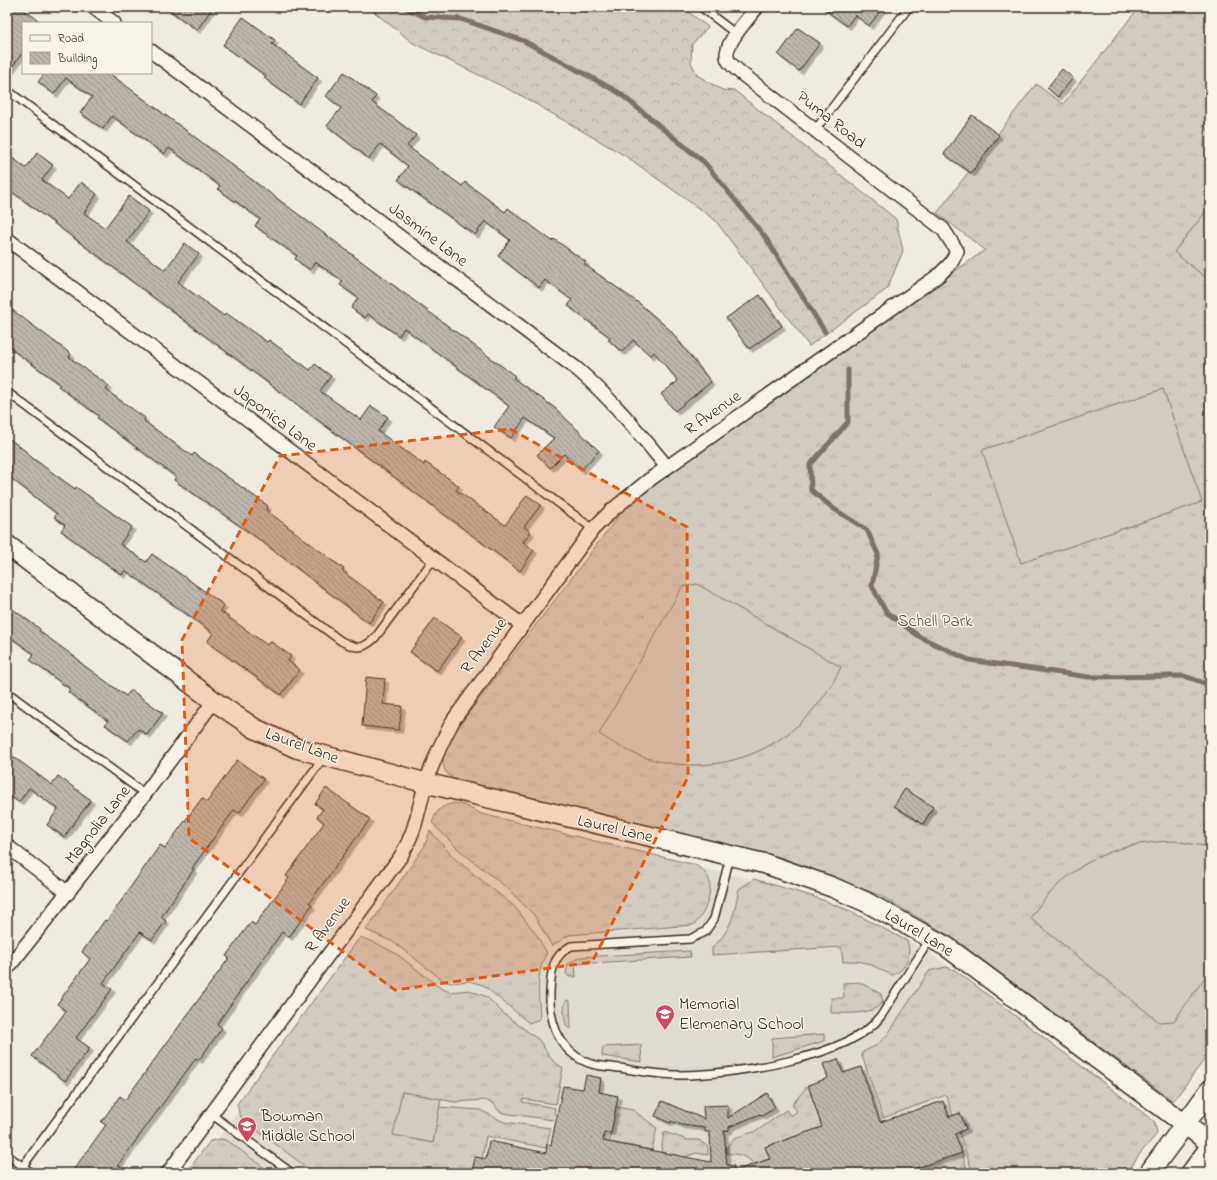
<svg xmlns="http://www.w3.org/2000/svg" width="1217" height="1180" font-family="'Indie Flower',sans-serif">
	<defs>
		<pattern id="grass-tufts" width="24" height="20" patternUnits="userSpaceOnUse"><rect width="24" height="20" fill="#d1cbc0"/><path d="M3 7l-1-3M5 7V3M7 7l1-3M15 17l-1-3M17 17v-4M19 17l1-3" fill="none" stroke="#b4aea5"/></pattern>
		<pattern id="forest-crowns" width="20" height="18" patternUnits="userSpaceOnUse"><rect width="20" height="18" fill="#d1cbc0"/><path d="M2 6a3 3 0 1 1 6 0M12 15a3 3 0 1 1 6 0" fill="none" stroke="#b4aea5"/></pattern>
		<pattern id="building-back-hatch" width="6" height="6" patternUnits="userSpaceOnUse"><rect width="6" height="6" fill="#bdb5aa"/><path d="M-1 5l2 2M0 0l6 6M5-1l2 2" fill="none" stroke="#9b938a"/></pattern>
		<filter id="shadow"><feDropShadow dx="3.5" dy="3.5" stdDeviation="0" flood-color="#0004"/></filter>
	</defs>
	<rect width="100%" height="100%" fill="#efebe0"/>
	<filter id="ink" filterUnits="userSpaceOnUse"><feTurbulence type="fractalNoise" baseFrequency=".025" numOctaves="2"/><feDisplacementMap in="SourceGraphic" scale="8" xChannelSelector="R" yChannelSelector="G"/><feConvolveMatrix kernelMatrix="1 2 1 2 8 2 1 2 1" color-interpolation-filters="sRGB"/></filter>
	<g filter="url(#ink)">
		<path fill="#e0dbd0" d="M 440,808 L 758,881 L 845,907 L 925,949 L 1156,1127 L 1124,1173 L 192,1173 L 404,889 L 425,855 Z"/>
		<g fill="url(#grass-tufts)" stroke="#867a6f">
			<path d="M 1139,7 L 1210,7 L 1210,1052 L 1175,1099 L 1172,1100 L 950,936 L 879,895 L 783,858 L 454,779 C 430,766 451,738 462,722 L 627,505 L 658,480 L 985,250 L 937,213 L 1036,84 L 1063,104 Z"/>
			<path d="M 454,803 L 464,805 L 482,814 L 696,865 C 701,869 707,873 709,879 C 713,892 704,918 693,925 L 569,935 L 552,946 L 534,915 L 507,888 L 458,849 L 432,823 C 437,810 440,806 454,803 Z"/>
			<path d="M 430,831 L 455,859 L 515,907 L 536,934 L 547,953 C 535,973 539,996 540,1019 L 529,1023 L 483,985 L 469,981 L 451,983 L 444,981 L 393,942 L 366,930 L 424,847 Z"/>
			<path d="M 754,879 L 815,897 L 850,911 L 907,941 C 912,954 906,971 892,975 C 873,967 865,958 843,962 L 841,947 L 712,955 L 712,948 C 733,928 733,915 739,889 Z"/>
			<path d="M 360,937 L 378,944 L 398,955 L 442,989 L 450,992 L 469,990 L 487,997 L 504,1014 L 539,1040 L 553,1061 L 563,1068 L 556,1104 L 523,1099 L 522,1102 L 555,1108 L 553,1120 L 503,1113 L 498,1110 L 494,1104 L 485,1100 L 454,1102 L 402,1092 L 433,1143 L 439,1107 L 480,1110 L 504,1122 L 551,1128 L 546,1148 L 486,1136 L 482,1159 L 472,1173 L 314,1173 L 242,1119 L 239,1113 L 237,1104 Z"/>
			<path d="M 690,951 L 691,957 L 575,964 L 576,977 L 569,977 L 566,974 L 568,964 L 580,957 Z"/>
			<path d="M 946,967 L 955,970 L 1155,1122 L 1157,1134 L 1138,1156 L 1128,1173 L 973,1173 L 959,1132 L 966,1129 L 960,1114 L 953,1116 L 946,1095 L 883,1118 L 861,1053 L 877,1045 L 888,1034 L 929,971 Z"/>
			<path d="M 859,982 L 881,994 L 883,1002 C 871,1016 848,1013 831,1013 L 831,998 L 844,998 L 843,983 Z"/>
			<path d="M 567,1000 L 570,1001 L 571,1029 L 567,1027 C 564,1020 562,1006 567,1000 Z"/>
			<path d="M 824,1034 L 824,1041 L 772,1057 L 772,1038 Z"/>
			<path d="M 641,1045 L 642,1062 L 602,1056 L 603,1047 Z"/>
			<path d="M 808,1085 L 822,1127 L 765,1147 L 771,1158 L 754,1164 C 746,1156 738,1153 727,1154 L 727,1147 L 734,1138 L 757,1131 L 786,1110 L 791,1116 L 797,1111 L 792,1105 Z"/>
			<path d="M 616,1107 L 633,1110 L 657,1128 L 652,1150 L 609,1142 Z"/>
			<path d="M 664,1132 L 688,1140 L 699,1140 L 708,1147 L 708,1155 L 696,1153 L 685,1157 L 661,1152 Z"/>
			<path d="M 221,1139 L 228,1141 L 271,1173 L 186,1173 L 210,1141 Z"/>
			<path d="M 962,1153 L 968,1173 L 901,1173 Z"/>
		</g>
		<path fill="url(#forest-crowns)" stroke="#867a6f" d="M 368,7 L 682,7 L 708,27 L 692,44 L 691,62 L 697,75 L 722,90 L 735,91 L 896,219 L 903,251 L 887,289 L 809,346 L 715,220 L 627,157 L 520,95 L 413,43 Z"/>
		<g fill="#d1cbc0" stroke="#867a6f">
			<path d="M 1210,206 L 1210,281 L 1174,252 Z"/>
			<path d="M 1163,389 L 1202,502 L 1021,563 L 982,450 Z"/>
			<path d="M 697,584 L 841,667 C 806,741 731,781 650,759 C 631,754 615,744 599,734 L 682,587 Z"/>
			<path d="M 1174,841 L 1210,847 L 1210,970 L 1174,1021 L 1159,1022 L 1030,918 C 1067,866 1110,842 1174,841 Z"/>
			<path d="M 402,1092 L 441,1099 L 433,1143 L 393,1135 Z"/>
		</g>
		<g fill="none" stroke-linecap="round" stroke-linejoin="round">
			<g stroke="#7e7266" stroke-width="5">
				<path d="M 404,7 L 425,17 L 461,19 L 524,41 L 618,92 L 705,163 L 765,237 L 825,332"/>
				<path d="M 848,370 L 848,422 L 810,465 L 811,490 L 834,509 L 867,530 L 878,554 L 872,586 L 886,612 L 920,637 L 969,660 L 1089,677 L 1184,676 L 1210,685"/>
			</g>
		</g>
		<g fill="url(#building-back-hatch)" stroke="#3b2a1e" filter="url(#shadow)">
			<path d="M 7,7 L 20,7 L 42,23 L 23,23 L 23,52 L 7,74 Z"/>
			<path d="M 165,7 L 213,7 L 197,30 Z"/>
			<path d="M 821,7 L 883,7 L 869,26 L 855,15 L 847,26 Z"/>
			<path d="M 243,17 L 275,40 L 272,44 L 318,78 L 299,104 L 264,78 L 266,76 L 223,45 Z"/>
			<path d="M 798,28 L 820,43 L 799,71 L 778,55 Z"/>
			<path d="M 1062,69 L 1073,78 L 1058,97 L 1047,88 Z"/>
			<path d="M 344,72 L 376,96 L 372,102 L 416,135 L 407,146 L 462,186 L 465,182 L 505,212 L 508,208 L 552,241 L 554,239 L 586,262 L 584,264 L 640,304 L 669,329 L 711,382 L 675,411 L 661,394 L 678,381 L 654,352 L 651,356 L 633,340 L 622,352 L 608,340 L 611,338 L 568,306 L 572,300 L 545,280 L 539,288 L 498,256 L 510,240 L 485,221 L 475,235 L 398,180 L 408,166 L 380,144 L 369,159 L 327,126 L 341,108 L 326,96 Z"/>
			<path d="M 45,73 L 109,73 L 515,376 L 513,378 L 555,408 L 599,451 L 581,470 L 564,454 L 550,468 L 537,455 L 554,438 L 525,418 L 511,438 L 494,427 L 509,406 L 404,328 L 399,336 L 368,314 L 365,318 L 351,308 L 358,298 L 340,285 L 343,281 L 315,262 L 310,270 L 295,259 L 297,256 L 255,226 L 260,219 L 218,189 L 220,186 L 169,148 L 164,154 L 112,116 L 103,129 L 80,113 L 92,97 L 66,78 L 54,94 L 38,82 Z"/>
			<path d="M 972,115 L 999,135 L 971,173 L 944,154 Z"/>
			<path d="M 37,153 L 53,165 L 42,180 L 68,199 L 81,182 L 97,194 L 84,213 L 105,228 L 129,196 L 149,211 L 127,242 L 165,270 L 185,243 L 199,254 L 178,282 L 224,316 L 226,313 L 267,342 L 269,340 L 310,370 L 315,364 L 331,376 L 320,391 L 361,420 L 371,406 L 388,417 L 378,431 L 424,465 L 425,462 L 459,486 L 456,490 L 505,525 L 527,495 L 541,505 L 524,527 L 531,532 L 523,542 L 534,550 L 520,571 L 7,188 L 7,154 L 26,168 Z"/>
			<path d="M 760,295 L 782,326 L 749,349 L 726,318 Z"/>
			<path d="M 7,306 L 71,354 L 69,357 L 109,386 L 106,390 L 145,418 L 144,421 L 192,456 L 194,453 L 268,506 L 266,510 L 344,569 L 342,571 L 384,602 L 369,623 L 256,537 L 174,480 L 176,477 L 97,418 L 99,416 L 58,386 L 60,384 L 7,346 Z"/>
			<path d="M 7,437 L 28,453 L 27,454 L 75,489 L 76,487 L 132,527 L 120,544 L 146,562 L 152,554 L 224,605 L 220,611 L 267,645 L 270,641 L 291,656 L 288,661 L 300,670 L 281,695 L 207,642 L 213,633 L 125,570 L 122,575 L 61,531 L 65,525 L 54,517 L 57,514 L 7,475 Z"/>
			<path d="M 7,605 L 40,629 L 39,631 L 79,660 L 78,661 L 126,696 L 131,690 L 163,713 L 147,735 L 138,729 L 128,741 L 105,725 L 108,721 L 68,692 L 70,689 L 30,660 L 34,654 L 7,635 Z"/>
			<path d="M 435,618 L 462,637 L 437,671 L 410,652 Z"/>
			<path d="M 366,677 L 385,679 L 383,704 L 402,706 L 399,730 L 362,726 Z"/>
			<path d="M 7,752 L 52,785 L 58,776 L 91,800 L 64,837 L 47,825 L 58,809 L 29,788 L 19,802 L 7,794 Z"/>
			<path d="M 237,760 L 264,779 L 239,813 L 234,810 L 192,868 L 194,869 L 161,917 L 166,921 L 152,940 L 140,932 L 103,983 L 112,989 L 76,1038 L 90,1048 L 65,1081 L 32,1056 L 66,1011 L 57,1004 L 90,959 L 82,952 L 105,920 L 107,921 L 160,845 L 165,848 L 202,798 L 207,802 Z"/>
			<path d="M 326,788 L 370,819 L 309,903 L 312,905 L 289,937 L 282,932 L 217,1024 L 222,1028 L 199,1060 L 196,1058 L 118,1165 L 130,1173 L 71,1173 L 106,1125 L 101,1122 L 120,1096 L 125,1100 L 229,958 L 226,956 L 251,922 L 255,925 L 289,878 L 286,876 L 324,823 L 317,817 L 323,809 L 315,804 Z"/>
			<path d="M 905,789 L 933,807 L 923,824 L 894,806 Z"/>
			<path d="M 838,1059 L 843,1073 L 861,1067 L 880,1122 L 943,1101 L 949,1117 L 960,1113 L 966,1129 L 955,1134 L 962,1153 L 901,1173 L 734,1173 L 734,1171 L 770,1159 L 765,1147 L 822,1127 L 808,1085 L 828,1078 L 823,1064 Z"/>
			<path d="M 586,1075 L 601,1078 L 599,1092 L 618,1096 L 611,1133 L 604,1133 L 603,1141 L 711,1162 L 710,1132 L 705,1132 L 705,1128 L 682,1125 L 671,1121 L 670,1123 L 655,1116 L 662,1101 L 704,1119 L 703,1106 L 728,1105 L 728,1118 L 767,1093 L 775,1108 L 762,1116 L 760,1114 L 729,1127 L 729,1130 L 724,1131 L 727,1165 L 734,1166 L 733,1173 L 472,1173 L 475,1157 L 486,1159 L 489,1141 L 546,1153 L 547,1144 L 551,1145 L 563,1086 L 583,1089 Z"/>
		</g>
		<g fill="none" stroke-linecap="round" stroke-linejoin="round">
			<defs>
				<g id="lane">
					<path d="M 701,7 L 736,34"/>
					<path d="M 7,90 L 593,529"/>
					<path d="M 815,130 L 909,7"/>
					<path d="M 7,392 L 341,641 C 357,649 362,650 375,638 L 433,560"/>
					<path d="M 7,692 L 145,794"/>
					<path d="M 730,857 L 714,919 L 705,932 L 690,939 L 571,946 C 552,956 551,972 550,992 C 549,1019 557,1048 584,1061 C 594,1067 608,1066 619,1068 C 639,1071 659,1075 679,1075 C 729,1075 851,1058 881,1016 L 930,939"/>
					<path d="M 211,1114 L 292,1173"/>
					<path d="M 7,1155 L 32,1173"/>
					<path d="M 23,1166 L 324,757"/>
				</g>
				<g id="street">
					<path d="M 93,7 L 114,23"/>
					<path d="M 151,51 L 577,369 C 611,398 639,433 667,467"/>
					<path d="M 7,239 L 522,625"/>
					<path d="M 7,846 L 68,893"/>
					<path d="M 7,969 L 145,794 L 214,701"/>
					<path d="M 168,1173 L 401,856 C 417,829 417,812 426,783 C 433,761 443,739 454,719 L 593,529 L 611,511 L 649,480 L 939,275 L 951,263 L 957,251 L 943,229 L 746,77 C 740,72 731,66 728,60 C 721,46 749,18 757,7"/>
				</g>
				<g id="secondary">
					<path d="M 7,545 L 214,701 L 254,728 L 296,748 L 426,783 L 766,864 L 832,887 L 866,902 L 947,947 L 1210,1143"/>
					<path d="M 1149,1173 L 1210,1090"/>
					<path d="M 1191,1173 L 1210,1147"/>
				</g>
			</defs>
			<use href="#lane" stroke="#3b2a1e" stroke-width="10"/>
			<use href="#street" stroke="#3b2a1e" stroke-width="16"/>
			<use href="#secondary" stroke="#3b2a1e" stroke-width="22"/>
			<use href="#lane" stroke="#f7f3e8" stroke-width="7"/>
			<use href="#street" stroke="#f7f3e8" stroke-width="13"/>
			<use href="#secondary" stroke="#f7f3e8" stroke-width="19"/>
		</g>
	</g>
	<path fill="#e8590c" fill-opacity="0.2" stroke="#e8590c" stroke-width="3" stroke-dasharray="8 5" stroke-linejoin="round" d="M 510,429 L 687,527 L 688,777 L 592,962 L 395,990 L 189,838 L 182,640 L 280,456 Z"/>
	<defs>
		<symbol id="school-pin" viewBox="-11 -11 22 30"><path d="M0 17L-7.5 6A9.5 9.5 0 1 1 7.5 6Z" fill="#d1495b" stroke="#f7f3e8"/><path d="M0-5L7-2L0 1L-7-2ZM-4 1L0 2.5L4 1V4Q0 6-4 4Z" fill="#fff"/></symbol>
	</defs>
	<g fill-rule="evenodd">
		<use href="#school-pin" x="654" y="1003" width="22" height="30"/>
		<use href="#school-pin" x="236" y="1115" width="22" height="30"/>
	</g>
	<g text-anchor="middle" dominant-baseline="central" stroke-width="3" stroke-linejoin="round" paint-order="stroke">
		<g font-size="17" fill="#3b2a1e" stroke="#f7f3e8">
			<text transform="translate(831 120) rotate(38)">Puma Road</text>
			<text transform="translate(428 235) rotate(37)">Jasmine Lane</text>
			<text transform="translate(713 413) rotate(-35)">R Avenue</text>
			<text transform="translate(275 418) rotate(37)">Japonica Lane</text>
			<text transform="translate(484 646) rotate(-53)">R Avenue</text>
			<text transform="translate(302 746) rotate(20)">Laurel Lane</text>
			<text transform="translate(98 825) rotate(-52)">Magnolia Lane</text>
			<text transform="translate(615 829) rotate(13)">Laurel Lane</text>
			<text transform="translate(328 925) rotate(-54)">R Avenue</text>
			<text transform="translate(919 933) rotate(31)">Laurel Lane</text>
		</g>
		<g font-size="17" fill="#605246" stroke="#f7f3e8">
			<text x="935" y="621">Schell Park</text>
		</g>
		<g font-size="17" fill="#3b2a1e" stroke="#f7f3e8" text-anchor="start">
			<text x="679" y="1004">Memorial<tspan x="679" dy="20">Elemenary School</tspan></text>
			<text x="261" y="1116">Bowman<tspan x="261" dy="20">Middle School</tspan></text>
		</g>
	</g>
	<rect width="1217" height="1180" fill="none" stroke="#f7f3e8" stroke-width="24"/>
	<rect x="12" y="12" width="1193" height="1156" fill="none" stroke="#3b2a1e" stroke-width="1.5" filter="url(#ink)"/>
	<rect x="22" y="22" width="130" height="52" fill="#f7f3e8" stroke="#aca397"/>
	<rect x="30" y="35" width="20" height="6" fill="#f7f3e8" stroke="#aca397"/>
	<text x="58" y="42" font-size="12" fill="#3b2a1e">Road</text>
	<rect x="30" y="52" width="20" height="12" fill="url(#building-back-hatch)" stroke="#aca397"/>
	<text x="58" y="62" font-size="12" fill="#3b2a1e">Building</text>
</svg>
